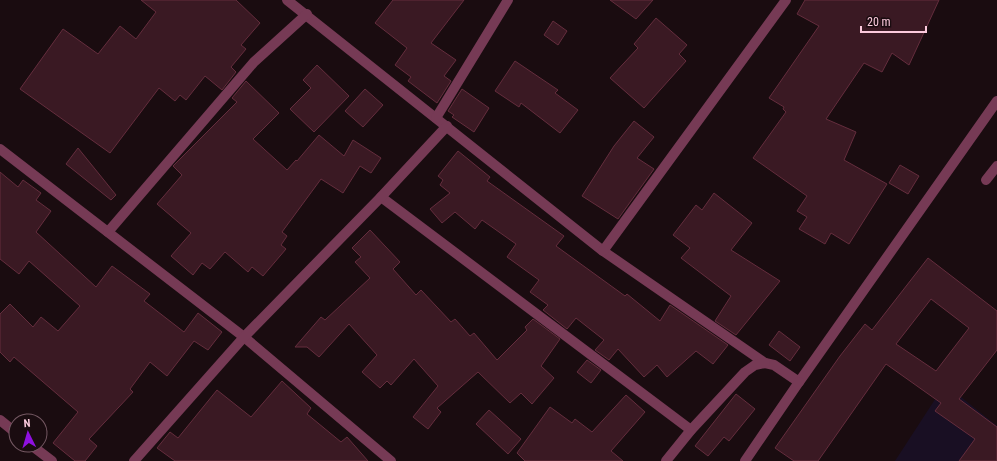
<svg xmlns="http://www.w3.org/2000/svg" width="997" height="461" font-family="'Roboto Condensed',sans-serif">
	<rect width="100%" height="100%" fill="#1a0c10"/>
	<path fill="#190f23" d="M 945,384 L 997,426 L 997,461 L 895,461 Z"/>
	<g fill="#3a1923" stroke="#642d3d" fill-rule="evenodd">
		<path d="M 141,0 L 236,0 L 260,23 L 241,45 L 246,49 L 231,67 L 236,72 L 222,90 L 205,76 L 186,100 L 180,95 L 175,101 L 159,88 L 110,153 L 20,89 L 63,29 L 98,54 L 120,26 L 136,39 L 156,12 Z"/>
		<path d="M 393,0 L 464,0 L 431,43 L 456,60 L 444,76 L 451,81 L 437,103 L 408,81 L 411,77 L 395,65 L 407,48 L 375,23 Z"/>
		<path d="M 610,0 L 653,0 L 636,19 Z"/>
		<path d="M 805,0 L 939,0 L 909,65 L 892,53 L 882,72 L 864,63 L 826,119 L 856,132 L 844,160 L 887,184 L 849,244 L 831,233 L 825,244 L 799,229 L 807,217 L 797,211 L 807,196 L 753,158 L 786,112 L 783,109 L 784,107 L 769,98 L 819,26 L 797,14 Z"/>
		<path d="M 656,18 L 687,45 L 679,54 L 686,61 L 644,108 L 610,78 L 638,48 L 634,44 Z"/>
		<path d="M 553,21 L 567,31 L 558,45 L 544,35 Z"/>
		<path d="M 515,61 L 558,90 L 555,93 L 578,110 L 560,133 L 521,103 L 519,107 L 495,91 Z"/>
		<path d="M 317,65 L 349,96 L 314,132 L 290,109 L 311,88 L 303,80 Z"/>
		<path d="M 246,81 L 279,113 L 253,139 L 287,170 L 296,160 L 297,161 L 319,135 L 344,156 L 353,140 L 381,158 L 371,173 L 360,166 L 343,193 L 321,179 L 282,232 L 287,236 L 281,245 L 286,249 L 263,276 L 252,267 L 248,272 L 225,252 L 210,269 L 202,263 L 193,275 L 171,256 L 191,233 L 157,204 L 182,175 L 173,166 L 237,102 L 232,98 Z"/>
		<path d="M 365,89 L 383,105 L 363,127 L 345,111 Z"/>
		<path d="M 462,89 L 489,108 L 474,132 L 452,117 L 454,115 L 448,111 Z"/>
		<path d="M 634,121 L 654,137 L 637,158 L 654,169 L 618,219 L 582,196 L 614,146 Z"/>
		<path d="M 78,148 L 116,195 L 111,200 L 66,164 Z"/>
		<path d="M 458,151 L 490,177 L 487,181 L 564,236 L 556,246 L 625,296 L 627,294 L 660,321 L 670,305 L 728,345 L 713,364 L 696,351 L 667,377 L 657,365 L 644,377 L 618,349 L 609,360 L 595,350 L 604,340 L 576,318 L 567,329 L 543,310 L 548,305 L 530,292 L 539,280 L 507,257 L 516,244 L 482,220 L 475,229 L 455,212 L 442,223 L 430,209 L 450,193 L 440,185 L 443,180 L 438,176 Z"/>
		<path d="M 900,165 L 919,176 L 908,194 L 889,183 Z"/>
		<path d="M 0,172 L 18,187 L 23,180 L 41,193 L 36,200 L 51,211 L 36,232 L 96,287 L 112,266 L 150,294 L 144,301 L 184,332 L 198,313 L 222,332 L 208,350 L 194,341 L 167,376 L 150,362 L 130,389 L 133,392 L 89,439 L 97,446 L 85,461 L 75,461 L 53,443 L 78,412 L 14,357 L 10,362 L 0,352 L 0,314 L 10,304 L 33,327 L 41,317 L 58,331 L 80,306 L 29,261 L 19,274 L 0,259 Z"/>
		<path d="M 714,193 L 752,223 L 731,250 L 780,281 L 736,335 L 715,321 L 731,296 L 681,258 L 690,248 L 673,235 L 696,205 L 702,210 Z"/>
		<path d="M 370,230 L 400,262 L 393,269 L 416,295 L 421,290 L 451,322 L 455,319 L 470,336 L 474,333 L 497,360 L 527,330 L 525,327 L 533,319 L 560,339 L 541,366 L 554,378 L 532,404 L 521,393 L 510,403 L 478,372 L 437,408 L 441,412 L 428,429 L 413,417 L 438,386 L 414,359 L 391,385 L 387,381 L 380,388 L 362,372 L 377,355 L 349,324 L 319,357 L 307,347 L 295,347 L 321,317 L 325,320 L 370,278 L 355,262 L 361,257 L 352,248 Z"/>
		<path d="M 928,258 L 997,311 L 997,350 L 959,399 L 997,427 L 997,461 L 959,461 L 975,439 L 935,411 L 941,403 L 886,364 L 818,461 L 794,461 L 775,448 L 840,356 L 865,324 L 872,330 ZM 931,299 L 969,328 L 936,371 L 896,344 Z"/>
		<path d="M 779,331 L 800,347 L 790,361 L 769,345 Z"/>
		<path d="M 587,360 L 601,370 L 591,383 L 577,372 Z"/>
		<path d="M 282,381 L 311,408 L 307,414 L 341,442 L 347,437 L 368,461 L 175,461 L 157,448 L 170,432 L 178,438 L 217,390 L 251,417 Z"/>
		<path d="M 736,394 L 755,409 L 729,441 L 724,437 L 708,456 L 695,446 Z"/>
		<path d="M 626,395 L 645,412 L 611,451 L 623,461 L 525,461 L 517,453 L 550,407 L 572,423 L 575,419 L 592,432 Z"/>
		<path d="M 489,410 L 521,439 L 508,454 L 476,424 Z"/>
	</g>
	<g fill="none" stroke-linecap="round" stroke-linejoin="round">
		<g stroke="#763a55" stroke-width="10">
			<path d="M 287,0 L 603,251 L 765,363 L 774,365 L 799,382 L 997,101"/>
			<path d="M 436,118 L 508,0"/>
			<path d="M 0,149 L 244,337 L 391,461"/>
			<path d="M 986,180 L 997,166"/>
			<path d="M 381,197 L 691,430"/>
			<path d="M 108,232 L 254,62 L 307,14"/>
			<path d="M 603,251 L 786,0"/>
			<path d="M 0,420 L 16,433"/>
			<path d="M 31,445 L 52,461"/>
			<path d="M 134,461 L 244,337 L 381,197 L 447,126"/>
			<path d="M 666,461 L 691,430 L 745,372 L 755,365 L 765,363"/>
			<path d="M 745,461 L 799,382"/>
		</g>
	</g>
	<g transform="translate(28 433) rotate(355)"><circle r="19" fill="#1a0c10" stroke="#745862"/>
	<path d="M0-3L7 15L0 10L-7 15Z" fill="#8f10e0"/>
	<text y="-6" font-size="11" font-weight="bold" text-anchor="middle" fill="#fbc9dc">N</text>
	</g>
	<path d="M861 26v6h65v-6" fill="none" stroke="#fbc9dc" stroke-width="2"/>
	<text x="867" y="26" font-size="12" fill="#fbc9dc" stroke="#1a0c10" stroke-width="3" paint-order="stroke">20 m</text>
</svg>
